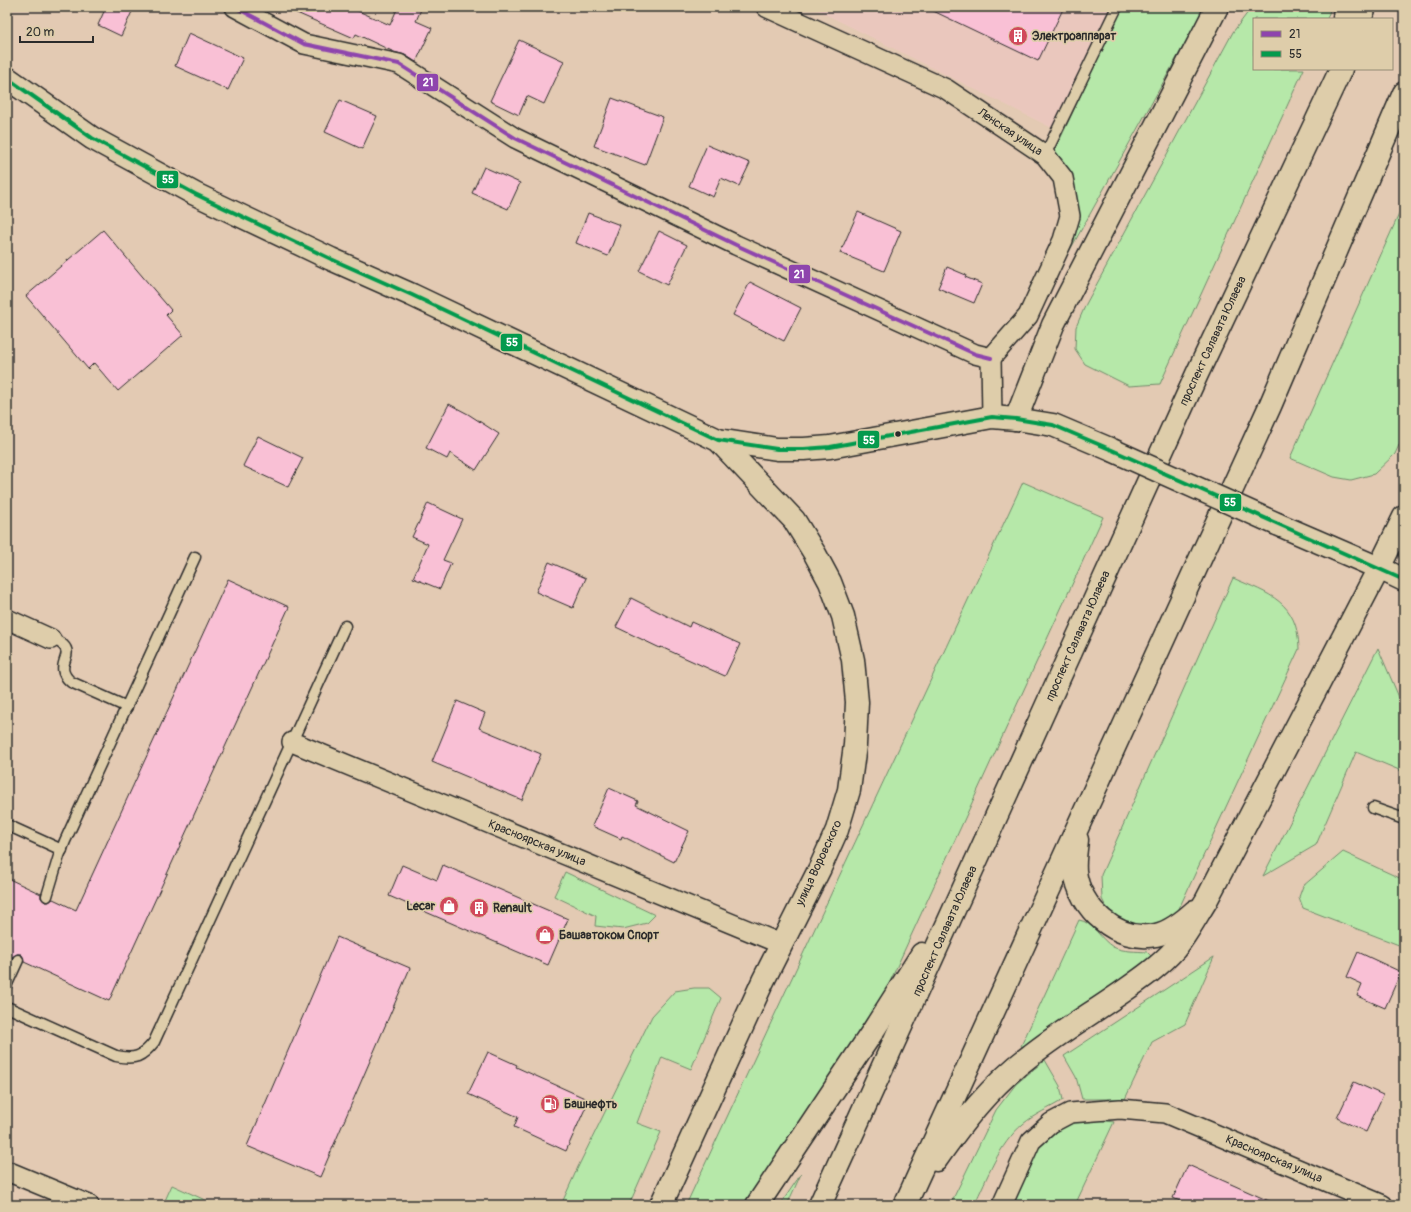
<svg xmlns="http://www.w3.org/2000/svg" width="1411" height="1212" font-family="Pangolin,sans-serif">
	<rect width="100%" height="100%" fill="#e3cab3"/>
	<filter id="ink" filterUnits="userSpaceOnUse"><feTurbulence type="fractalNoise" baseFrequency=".025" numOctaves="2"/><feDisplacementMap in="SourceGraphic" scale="8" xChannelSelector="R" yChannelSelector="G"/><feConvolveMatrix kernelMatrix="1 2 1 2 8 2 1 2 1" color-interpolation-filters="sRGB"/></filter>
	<g filter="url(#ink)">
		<path fill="#eac7bd" d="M 811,7 L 1113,7 L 1056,130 Z"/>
		<g fill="#b6e8a9" stroke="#708a6a">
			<path d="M 1122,7 L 1205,7 L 1065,259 L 1075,224 L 1054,152 Z"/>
			<path d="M 1252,7 L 1331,7 L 1327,19 L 1254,19 L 1254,69 L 1304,69 L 1160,384 L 1129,386 L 1085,364 L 1075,349 L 1076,327 L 1086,304 L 1233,32 Z"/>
			<path d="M 1404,203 L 1404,434 L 1395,454 L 1374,474 L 1351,480 L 1334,477 L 1290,458 Z"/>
			<path d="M 1023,482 L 1103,517 L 877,1010 L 743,1205 L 686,1205 Z"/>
			<path d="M 1233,578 C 1269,594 1298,601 1299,649 L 1176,915 L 1154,926 L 1142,928 L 1116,917 L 1105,905 L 1102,899 L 1101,875 Z"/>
			<path d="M 1378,648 L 1404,709 L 1404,772 L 1356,752 L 1316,845 L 1263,876 Z"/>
			<path d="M 1343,852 L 1404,880 L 1404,947 L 1303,908 L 1299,897 L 1303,886 Z"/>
			<path d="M 565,872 L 655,915 L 647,923 L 623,929 L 595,926 L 596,916 L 554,896 Z"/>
			<path d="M 1079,920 C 1093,922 1100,939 1113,947 C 1123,952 1137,951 1147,952 L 1152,957 L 1025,1050 L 1021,1046 Z"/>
			<path d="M 1214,957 L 1185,1024 L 1152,1042 L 1125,1099 L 1082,1099 L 1076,1077 L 1064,1056 Z"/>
			<path d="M 694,988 L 709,988 L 721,998 L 691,1069 L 662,1057 L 637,1123 L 661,1132 L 629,1205 L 561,1205 L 578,1167 L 652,1016 L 675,991 Z"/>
			<path d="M 1045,1060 L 1060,1086 L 1063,1100 C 1050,1108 1035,1114 1023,1124 C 998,1145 988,1177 974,1205 L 950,1205 L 996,1110 L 1016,1084 Z"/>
			<path d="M 1080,1118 L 1114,1122 L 1075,1205 L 1010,1205 L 1038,1144 L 1049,1134 Z"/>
			<path d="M 801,1174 L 787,1205 L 780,1205 Z"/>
			<path d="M 172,1185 L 216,1205 L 163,1205 Z"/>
		</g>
		<g fill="#f9c0d5" stroke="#2b2b2b">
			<path d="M 106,7 L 134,7 L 121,36 L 98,25 Z"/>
			<path d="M 283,7 L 349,7 L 390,25 L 398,7 L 422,7 L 416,21 L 432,28 L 416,62 L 405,55 L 394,52 L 356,34 L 354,38 Z"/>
			<path d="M 925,7 L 1064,7 L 1038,61 Z"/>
			<path d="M 189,33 L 243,58 L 228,90 L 175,66 Z"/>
			<path d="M 519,40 L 564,61 L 544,104 L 527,96 L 519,115 L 490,101 Z"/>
			<path d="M 612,98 L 663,117 L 645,165 L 594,146 Z"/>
			<path d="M 340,100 L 377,116 L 362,149 L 325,132 Z"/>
			<path d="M 707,145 L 750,163 L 739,186 L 721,178 L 713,197 L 689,186 Z"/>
			<path d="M 484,167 L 520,183 L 508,209 L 472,193 Z"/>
			<path d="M 858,212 L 901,231 L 884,271 L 840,253 Z"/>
			<path d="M 588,213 L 620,225 L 608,256 L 576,243 Z"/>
			<path d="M 103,230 L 171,310 L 166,315 L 183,335 L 118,391 L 94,363 L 88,369 L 26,296 Z"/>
			<path d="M 659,231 L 687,245 L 667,285 L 639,271 Z"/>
			<path d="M 947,267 L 966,275 L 965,277 L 982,284 L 974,303 L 938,288 Z"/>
			<path d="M 750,282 L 801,308 L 784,341 L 733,315 Z"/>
			<path d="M 449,404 L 468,414 L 499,434 L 476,470 L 450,453 L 447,459 L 426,448 Z"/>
			<path d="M 258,436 L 303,458 L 288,487 L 243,466 Z"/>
			<path d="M 428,503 L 462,519 L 443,560 L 451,563 L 440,589 L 413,578 L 428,544 L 412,537 Z"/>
			<path d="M 549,562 L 586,578 L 573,608 L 536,592 Z"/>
			<path d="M 228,579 L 289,607 L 109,1001 L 24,962 L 23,957 L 21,954 L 17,954 L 12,957 L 7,955 L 7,878 L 41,894 L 41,898 L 45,902 L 49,902 L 53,899 L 76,910 Z"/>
			<path d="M 631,598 L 689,627 L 691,622 L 740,644 L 725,676 L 661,647 L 660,648 L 616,627 Z"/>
			<path d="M 457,701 L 485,713 L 479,728 L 541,754 L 522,800 L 432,762 Z"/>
			<path d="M 609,788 L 638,801 L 636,805 L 689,831 L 674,862 L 622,836 L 621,839 L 592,826 Z"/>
			<path d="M 402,865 L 437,880 L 443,865 L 568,919 L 548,965 L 389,896 Z"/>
			<path d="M 337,937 L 410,968 L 320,1177 L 247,1146 Z"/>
			<path d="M 1358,952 L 1401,972 L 1385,1008 L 1357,996 L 1362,984 L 1347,977 Z"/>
			<path d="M 488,1052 L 517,1065 L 516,1067 L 589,1100 L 566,1151 L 514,1127 L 518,1117 L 468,1094 Z"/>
			<path d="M 1354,1082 L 1383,1095 L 1366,1132 L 1337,1118 Z"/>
			<path d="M 1188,1165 L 1278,1205 L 1189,1205 L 1173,1198 Z"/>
		</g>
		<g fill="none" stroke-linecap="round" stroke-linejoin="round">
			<defs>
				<g id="service">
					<path d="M 1045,155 L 1117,7"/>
					<path d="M 51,639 C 55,640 60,642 63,645 C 75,656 52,666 71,682 L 127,707"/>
					<path d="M 1373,808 L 1404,819"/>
					<path d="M 7,825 L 62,850"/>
					<path d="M 47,896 L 59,856 L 65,841 L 195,557"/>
					<path d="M 7,984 L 18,960"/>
					<path d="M 7,1007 L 116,1056 C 135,1060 142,1057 154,1042 L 345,626"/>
				</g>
				<g id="minor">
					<path d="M 235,7 L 304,44 L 399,64 L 515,138 L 736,245 L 975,354 L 991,358"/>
					<path d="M 766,7 L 946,89 L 1045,155 L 1063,178 L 1070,216 L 1063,240 L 1028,316 L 991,358"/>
					<path d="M 991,358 L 992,417"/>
					<path d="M 7,619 L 51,639"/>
					<path d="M 292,742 L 781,944"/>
					<path d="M 7,1171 L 89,1205"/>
					<path d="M 1002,1205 L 1031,1141 L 1051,1123 L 1070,1113 L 1120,1109 L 1165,1113 L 1383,1205"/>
				</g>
				<path id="secondary" d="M 1379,568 L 1404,580"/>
				<g id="primary">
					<path d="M 1344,19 L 1345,7"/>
					<path d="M 1360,19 L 1365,7"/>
					<path d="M 7,78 L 92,138 L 195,194 L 331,259 L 412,295 L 718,440 L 777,449 L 804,449 L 830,447 L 992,417 L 1016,419 L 1053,425 L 1112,450"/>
					<path d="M 1016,419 L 1053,325 L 1217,7"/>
					<path d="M 1277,524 L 1379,568"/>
					<path d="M 1077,840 C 1076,850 1074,861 1075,871 C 1079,908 1117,943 1156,935 C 1170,932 1184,921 1195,911"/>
					<path d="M 936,1160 C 964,1120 991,1085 1031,1055 C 1059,1033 1089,1015 1118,995 C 1138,981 1159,967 1175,949 C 1187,934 1196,917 1206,901 L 1379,568 L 1404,517"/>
					<path d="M 661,1205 L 763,981 L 820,868 L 837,830 L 849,790 L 855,745 L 857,702 L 853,660 L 843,616 L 830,582 L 815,554 L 794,520 L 718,440"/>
					<path d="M 757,1205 L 873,1031 L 922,954"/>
					<path d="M 820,1205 L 1197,374 L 1341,69"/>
					<path d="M 905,1205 L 1270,406 L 1404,93"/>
				</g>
			</defs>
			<use href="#service" stroke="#2b2b2b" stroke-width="13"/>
			<use href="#minor" stroke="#2b2b2b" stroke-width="22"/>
			<use href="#secondary" stroke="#2b2b2b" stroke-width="25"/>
			<use href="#primary" stroke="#2b2b2b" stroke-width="25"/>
			<use href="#service" stroke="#decdaa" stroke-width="10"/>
			<use href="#minor" stroke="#decdaa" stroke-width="19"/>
			<use href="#secondary" stroke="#decdaa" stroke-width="22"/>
			<use href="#primary" stroke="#decdaa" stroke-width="22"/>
			<defs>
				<path id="primary-bridge" d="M 1112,450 L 1277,524"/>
			</defs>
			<use href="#primary-bridge" stroke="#2b2b2b" stroke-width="25" stroke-linecap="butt"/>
			<use href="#primary-bridge" stroke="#decdaa" stroke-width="22"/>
			<defs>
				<path id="bus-1" d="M 235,7 L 304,44 L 399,64 L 515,138 L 736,245 L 975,354 L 991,358"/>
				<path id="bus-2" d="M 7,78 L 92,138 L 195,194 L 331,259 L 412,295 L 718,440 L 777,449 L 804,449 L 830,447 L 992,417 L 1016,419 L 1053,425 L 1112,450 L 1404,580"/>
			</defs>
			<use href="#bus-1" stroke="#decdaa" stroke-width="7"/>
			<use href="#bus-2" stroke="#decdaa" stroke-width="7"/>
			<use href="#bus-1" stroke="#8e44ad" stroke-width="4"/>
			<use href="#bus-2" stroke="#049a4d" stroke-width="4"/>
		</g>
	</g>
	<defs>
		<symbol id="building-disc" viewBox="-11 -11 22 22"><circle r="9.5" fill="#d1495b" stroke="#decdaa"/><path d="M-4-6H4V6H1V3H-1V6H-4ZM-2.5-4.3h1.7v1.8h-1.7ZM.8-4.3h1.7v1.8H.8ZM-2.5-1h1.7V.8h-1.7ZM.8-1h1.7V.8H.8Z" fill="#fff"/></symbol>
		<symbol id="shop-disc" viewBox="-11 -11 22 22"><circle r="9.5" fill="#d1495b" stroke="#decdaa"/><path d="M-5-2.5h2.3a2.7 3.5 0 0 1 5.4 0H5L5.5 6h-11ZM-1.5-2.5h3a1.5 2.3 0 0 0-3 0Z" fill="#fff"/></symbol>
		<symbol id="fuel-disc" viewBox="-11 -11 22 22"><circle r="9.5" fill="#d1495b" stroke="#decdaa"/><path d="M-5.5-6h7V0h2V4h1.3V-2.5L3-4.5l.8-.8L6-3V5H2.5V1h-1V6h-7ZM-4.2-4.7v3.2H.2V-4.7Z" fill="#fff"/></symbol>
	</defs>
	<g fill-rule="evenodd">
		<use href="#building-disc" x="1007" y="25" width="22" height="22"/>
		<use href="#shop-disc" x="438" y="895" width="22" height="22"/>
		<use href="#building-disc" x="468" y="897" width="22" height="22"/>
		<use href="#shop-disc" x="534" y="924" width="22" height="22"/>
		<use href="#fuel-disc" x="539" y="1093" width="22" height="22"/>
	</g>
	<circle fill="#2b2b2b" stroke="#decdaa" stroke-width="1.5" cx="898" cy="434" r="3.5"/>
	<g text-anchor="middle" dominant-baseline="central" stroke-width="3.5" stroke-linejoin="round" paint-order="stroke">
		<g font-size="12" font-weight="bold" fill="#2b2b2b" stroke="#decdaa" text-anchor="start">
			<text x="1032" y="36">Электроаппарат</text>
			<text x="435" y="906" text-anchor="end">Lecar</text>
			<text x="493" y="908">Renault</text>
			<text x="559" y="935">Башавтоком Спорт</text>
			<text x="564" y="1104">Башнефть</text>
		</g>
		<g font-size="12" fill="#2b2b2b" stroke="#decdaa">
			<text transform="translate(1010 132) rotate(34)">Ленская улица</text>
			<text transform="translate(1213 341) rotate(-65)">проспект Салавата Юлаева</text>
			<text transform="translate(1078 636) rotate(-66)">проспект Салавата Юлаева</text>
			<text transform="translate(537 843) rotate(22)">Красноярская улица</text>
			<text transform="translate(819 863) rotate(-65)">улица Воровского</text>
			<text transform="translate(945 931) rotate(-66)">проспект Салавата Юлаева</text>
			<text transform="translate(1274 1159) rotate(23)">Красноярская улица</text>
		</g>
	</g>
	<g stroke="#decdaa" stroke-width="1.5">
		<rect x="416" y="73" width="23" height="19" rx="4" fill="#8e44ad"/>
		<rect x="156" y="170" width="23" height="19" rx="4" fill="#049a4d"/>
		<rect x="788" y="264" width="23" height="20" rx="4" fill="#8e44ad"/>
		<rect x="500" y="333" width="23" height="19" rx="4" fill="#049a4d"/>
		<rect x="857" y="430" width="23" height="19" rx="4" fill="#049a4d"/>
		<rect x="1219" y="493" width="23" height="19" rx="4" fill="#049a4d"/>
	</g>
	<g font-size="11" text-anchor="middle" font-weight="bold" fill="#fff">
		<text x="428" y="86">21</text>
		<text x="168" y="183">55</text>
		<text x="799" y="278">21</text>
		<text x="512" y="346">55</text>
		<text x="869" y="444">55</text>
		<text x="1230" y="506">55</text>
	</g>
	<rect width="1411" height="1212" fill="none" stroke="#decdaa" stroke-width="24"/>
	<rect x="12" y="12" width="1387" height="1188" fill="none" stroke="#2b2b2b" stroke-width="1.5" filter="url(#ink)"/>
	<rect x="1253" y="18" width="140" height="52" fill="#decdaa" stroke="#968c77"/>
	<rect x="1261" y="31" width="20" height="6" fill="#8e44ad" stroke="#968c77"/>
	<text x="1289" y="38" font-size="12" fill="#2b2b2b">21</text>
	<rect x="1261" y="51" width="20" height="6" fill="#049a4d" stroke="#968c77"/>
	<text x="1289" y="58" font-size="12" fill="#2b2b2b">55</text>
	<path d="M20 36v6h73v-6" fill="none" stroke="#2b2b2b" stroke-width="2"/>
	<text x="26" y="36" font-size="12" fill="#2b2b2b" stroke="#decdaa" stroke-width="3" paint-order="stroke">20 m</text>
</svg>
